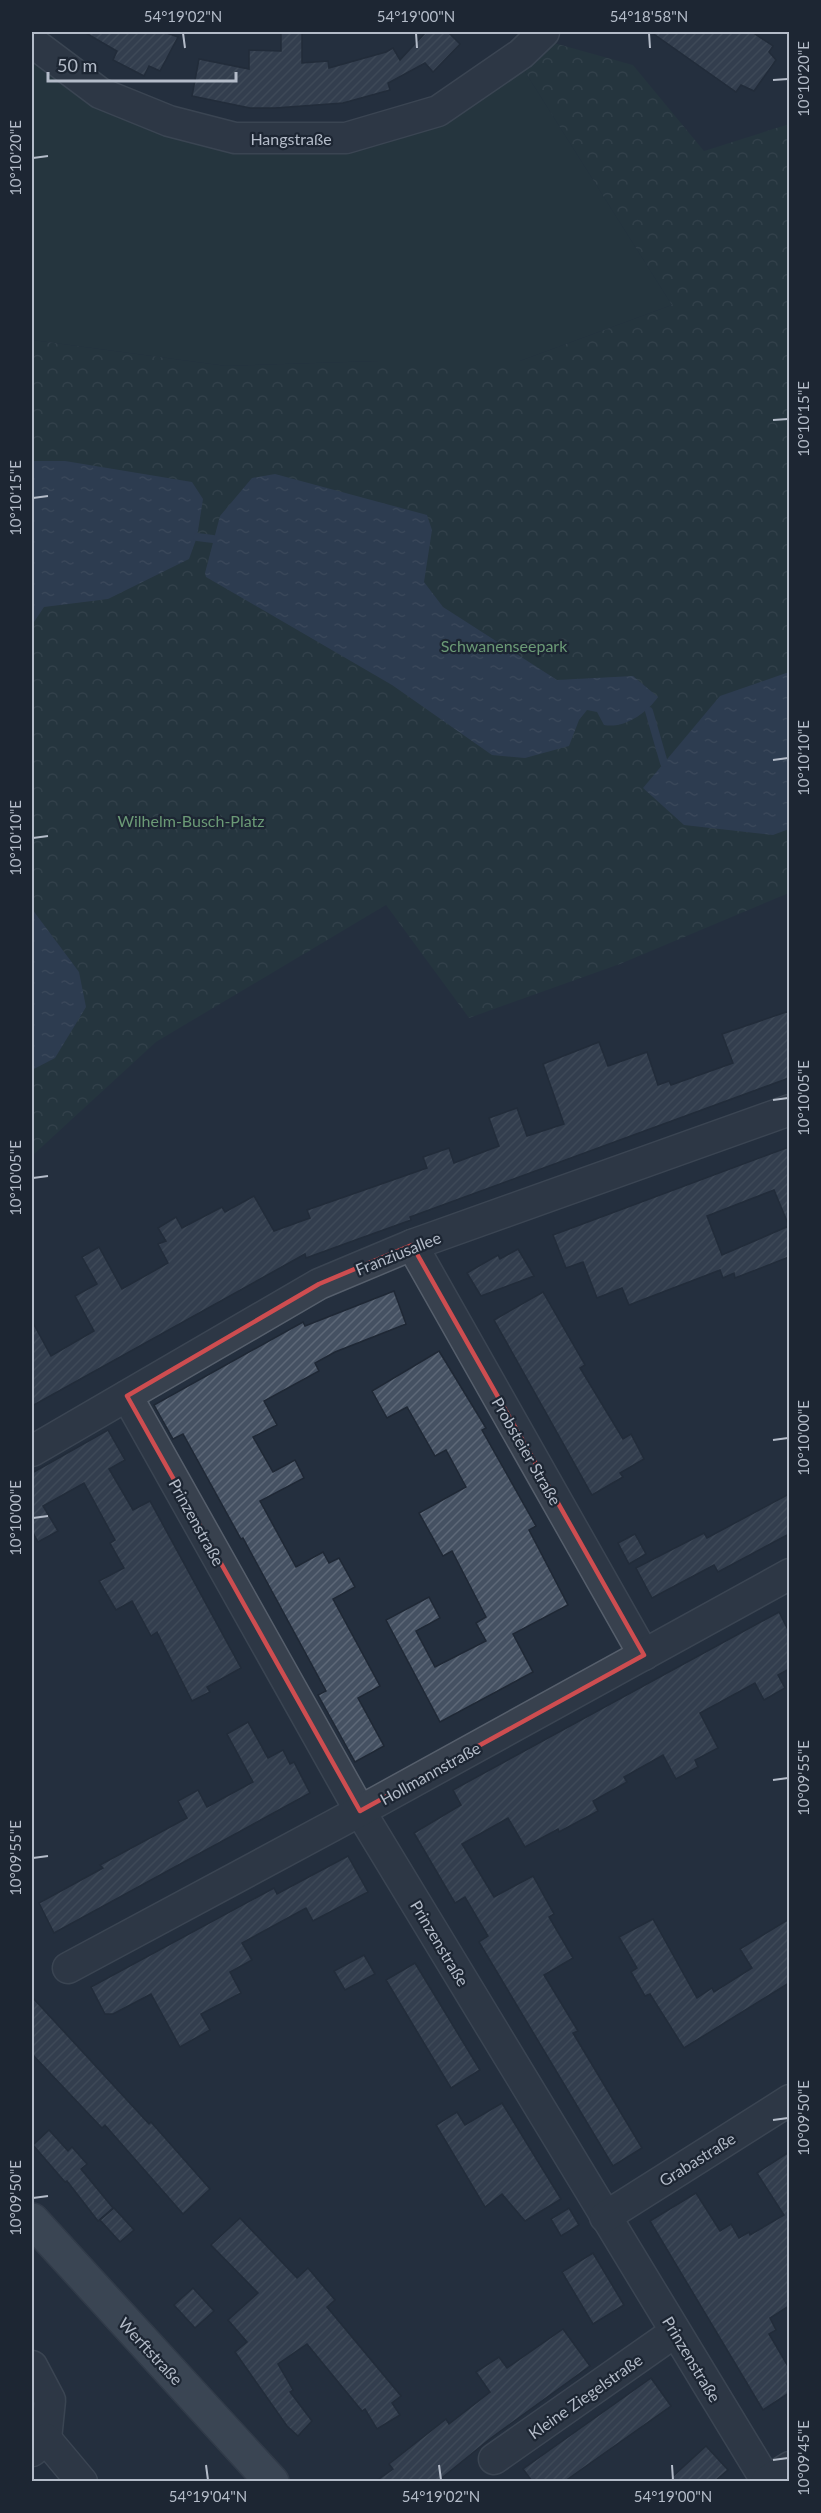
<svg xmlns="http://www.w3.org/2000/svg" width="821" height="2513" font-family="Lato,sans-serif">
	<defs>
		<pattern id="park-crowns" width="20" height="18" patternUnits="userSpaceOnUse" patternTransform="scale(1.5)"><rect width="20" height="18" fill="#263c3f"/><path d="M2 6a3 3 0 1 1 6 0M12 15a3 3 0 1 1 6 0" fill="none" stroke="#435659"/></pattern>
		<pattern id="water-ripples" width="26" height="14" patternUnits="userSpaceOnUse" patternTransform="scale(1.5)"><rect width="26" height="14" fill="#394c67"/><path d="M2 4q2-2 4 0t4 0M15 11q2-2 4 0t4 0" fill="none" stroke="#53647b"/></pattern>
		<pattern id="building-hatch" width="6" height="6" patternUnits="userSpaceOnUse" patternTransform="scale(1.5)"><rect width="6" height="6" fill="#455162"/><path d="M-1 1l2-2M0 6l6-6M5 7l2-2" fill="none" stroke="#5d6877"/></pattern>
	</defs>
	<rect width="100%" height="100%" fill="#242f3e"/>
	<path fill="#263c3f" d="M 32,60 L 157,132 L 437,123 L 524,70 L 672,305 L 520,361 L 379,361 L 226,366 L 32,340 Z"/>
	<path fill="url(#park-crowns)" d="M 554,43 L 633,65 L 704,151 L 789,124 L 789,893 L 620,964 L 469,1018 L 386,905 L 156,1042 L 32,1156 L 32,340 L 226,366 L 379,361 L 520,361 L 672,305 L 524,70 Z"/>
	<g fill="url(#water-ripples)">
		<path d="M 32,461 L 65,461 L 192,482 L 203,499 L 197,537 L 189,559 L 108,599 L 44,607 L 32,625 Z"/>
		<path d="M 275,474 L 427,515 L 432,530 L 424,582 L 443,607 L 557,680 L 633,676 L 658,697 C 647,713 624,729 604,725 L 597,712 L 587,710 L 579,720 L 569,746 L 525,758 L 492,755 L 392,685 L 206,577 L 205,573 L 220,516 L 252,478 Z"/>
		<path d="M 789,672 L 789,829 L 773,835 L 684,825 L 643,788 L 720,696 Z"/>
		<path d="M 32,909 L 79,972 L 86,1007 L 55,1058 L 32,1070 Z"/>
	</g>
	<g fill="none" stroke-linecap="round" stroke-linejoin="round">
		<g stroke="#394c67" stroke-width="8">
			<path d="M 197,537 L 213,539"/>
			<path d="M 649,711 L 664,763"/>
		</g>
	</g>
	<g fill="url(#building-hatch)" stroke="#1f2835" stroke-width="1.5">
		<path d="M 84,32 L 164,32 L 178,37 L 160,71 L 149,66 L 144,76 L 113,60 L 117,51 Z"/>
		<path d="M 281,32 L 302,32 L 302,63 L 328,61 L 329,68 L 386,52 L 393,48 L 400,60 L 426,32 L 448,32 L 460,44 L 433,72 L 425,63 L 388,83 L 390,90 L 343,103 L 275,108 L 250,108 L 192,96 L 199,59 L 249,69 L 249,50 L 281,51 Z"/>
		<path d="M 651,32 L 752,32 L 773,46 L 769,52 L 776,60 L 754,91 L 741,85 L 736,92 Z"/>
		<path d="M 789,1011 L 789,1078 L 410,1217 L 411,1220 L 361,1238 L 306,1258 L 305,1254 L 32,1406 L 32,1321 L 51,1356 L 94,1331 L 75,1296 L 97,1284 L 82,1257 L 99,1247 L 122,1289 L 168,1263 L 158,1244 L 166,1241 L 158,1228 L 176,1217 L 182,1228 L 222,1207 L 225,1212 L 254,1196 L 274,1231 L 310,1218 L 307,1210 L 427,1168 L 423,1157 L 449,1148 L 454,1163 L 499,1146 L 489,1118 L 517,1108 L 527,1136 L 564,1124 L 543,1064 L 599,1042 L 608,1066 L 647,1052 L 658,1085 L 669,1081 L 671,1085 L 733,1063 L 722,1034 Z"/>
		<path d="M 789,1147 L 789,1226 L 774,1190 L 707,1216 L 722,1255 L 789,1226 L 789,1257 L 735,1278 L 734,1273 L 723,1278 L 720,1270 L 629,1305 L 622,1288 L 597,1298 L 583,1262 L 566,1268 L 553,1235 Z"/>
		<path d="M 518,1249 L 534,1276 L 481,1296 L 467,1273 L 498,1255 L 500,1259 Z"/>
		<path d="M 394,1291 L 406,1324 L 335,1352 L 315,1363 L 319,1371 L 264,1401 L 277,1425 L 253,1437 L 273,1472 L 295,1460 L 304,1478 L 260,1501 L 296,1567 L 323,1552 L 329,1563 L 339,1558 L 355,1587 L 333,1599 L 380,1686 L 358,1698 L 384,1746 L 355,1762 L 318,1695 L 326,1691 L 243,1538 L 241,1539 L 183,1434 L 173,1439 L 154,1405 L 303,1322 L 305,1326 Z"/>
		<path d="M 543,1292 L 585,1365 L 580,1368 L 623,1439 L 631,1434 L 644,1459 L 620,1473 L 623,1477 L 592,1495 L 494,1320 Z"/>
		<path d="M 439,1351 L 486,1428 L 482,1430 L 536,1526 L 529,1530 L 568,1605 L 513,1634 L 533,1672 L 440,1722 L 386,1620 L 429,1597 L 440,1618 L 416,1631 L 435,1667 L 486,1641 L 476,1623 L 486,1617 L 452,1551 L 443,1556 L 419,1513 L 466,1487 L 446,1450 L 435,1456 L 407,1407 L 387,1418 L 372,1391 Z"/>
		<path d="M 108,1430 L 125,1460 L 109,1469 L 133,1510 L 150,1501 L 241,1668 L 207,1687 L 210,1692 L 192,1701 L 157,1632 L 151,1636 L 132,1601 L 116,1610 L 99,1581 L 124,1568 L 110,1543 L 115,1540 L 84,1483 L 43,1506 L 58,1531 L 38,1542 L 32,1531 L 32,1473 Z"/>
		<path d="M 789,1494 L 789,1534 L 718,1572 L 714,1565 L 652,1598 L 636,1568 L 704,1533 L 707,1538 Z"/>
		<path d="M 635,1534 L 646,1554 L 629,1564 L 618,1543 Z"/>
		<path d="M 779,1612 L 789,1632 L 789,1669 L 778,1675 L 785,1688 L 764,1700 L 755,1683 L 700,1713 L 718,1748 L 695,1760 L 698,1767 L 676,1779 L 663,1755 L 624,1777 L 627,1782 L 593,1801 L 598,1811 L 559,1832 L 558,1829 L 525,1847 L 508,1818 L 462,1844 L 494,1897 L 533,1876 L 554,1914 L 549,1917 L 573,1958 L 544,1975 L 578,2031 L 573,2033 L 642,2148 L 613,2166 L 479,1942 L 488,1936 L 465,1897 L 455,1903 L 414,1833 L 461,1805 L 453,1790 Z"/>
		<path d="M 248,1722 L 268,1758 L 283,1750 L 290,1764 L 294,1762 L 310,1793 L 54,1933 L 39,1903 L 103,1868 L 100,1865 L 187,1818 L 178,1801 L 198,1790 L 207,1807 L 253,1782 L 227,1734 Z"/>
		<path d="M 348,1856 L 368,1892 L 313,1921 L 306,1908 L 242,1943 L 252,1960 L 230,1972 L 241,1993 L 201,2014 L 210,2030 L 180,2047 L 151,1994 L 113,2014 L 105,2014 L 91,1987 L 274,1888 L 277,1894 Z"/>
		<path d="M 653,1919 L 697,1998 L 712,1988 L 714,1992 L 752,1968 L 740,1949 L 789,1919 L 789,1983 L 684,2048 L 650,1994 L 645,1996 L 631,1972 L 637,1968 L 619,1937 Z"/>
		<path d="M 364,1955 L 375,1974 L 345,1990 L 334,1971 Z"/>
		<path d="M 415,1963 L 480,2070 L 451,2088 L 386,1980 Z"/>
		<path d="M 32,1997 L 149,2124 L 151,2122 L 210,2189 L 183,2214 L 105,2125 L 102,2128 L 32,2054 Z"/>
		<path d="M 502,2103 L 561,2199 L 525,2221 L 502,2194 L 485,2207 L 436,2125 L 457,2112 L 465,2125 Z"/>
		<path d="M 49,2130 L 68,2151 L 72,2147 L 87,2164 L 81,2169 L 113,2208 L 98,2221 L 67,2181 L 65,2182 L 33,2145 Z"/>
		<path d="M 789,2152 L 789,2306 L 770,2318 L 776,2330 L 769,2334 L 789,2368 L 789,2393 L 763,2410 L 650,2221 L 696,2193 L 720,2231 L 731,2224 L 739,2238 L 749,2232 L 750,2235 L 784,2215 L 757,2173 Z"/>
		<path d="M 114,2208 L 134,2230 L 120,2242 L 100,2220 Z"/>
		<path d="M 569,2208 L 579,2225 L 561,2236 L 551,2219 Z"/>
		<path d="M 240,2218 L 297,2278 L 308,2268 L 335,2300 L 327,2307 L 401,2396 L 392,2403 L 400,2415 L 377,2429 L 365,2409 L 362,2411 L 307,2344 L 278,2364 L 293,2390 L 290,2392 L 312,2421 L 298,2436 L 287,2426 L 235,2352 L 247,2342 L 228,2320 L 258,2293 L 211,2245 Z"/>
		<path d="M 593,2253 L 624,2305 L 593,2324 L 562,2272 Z"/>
		<path d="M 193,2288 L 214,2311 L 195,2328 L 174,2305 Z"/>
		<path d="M 563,2329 L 590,2366 L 491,2438 L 438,2481 L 376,2481 L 393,2469 L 389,2464 L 446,2419 L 449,2424 L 490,2392 L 476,2372 L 499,2357 L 507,2368 Z"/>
		<path d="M 651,2378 L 671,2406 L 565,2481 L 532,2481 L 523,2469 Z"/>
		<path d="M 706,2446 L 728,2470 L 715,2481 L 668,2481 Z"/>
	</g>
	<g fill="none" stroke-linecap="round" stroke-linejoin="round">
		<defs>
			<g id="minor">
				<path d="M 32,42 L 100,93 L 169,121 L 235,138 L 346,138 L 438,111 L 521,54 L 544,32"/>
				<path d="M 412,1245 L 644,1655"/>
				<path d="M 127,1396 L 360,1811 L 767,2482"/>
				<path d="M 32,1451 L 319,1284 L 412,1245 L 790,1110"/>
				<path d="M 68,1968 L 360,1811 L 790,1574"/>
				<path d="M 605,2217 L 790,2100"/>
				<path d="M 32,2366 L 50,2400 L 46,2439 L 32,2451"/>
				<path d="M 46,2439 L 82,2482"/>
				<path d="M 494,2459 L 675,2332"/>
				<path d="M 766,2482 L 790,2467"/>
			</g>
			<path id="major" d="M 32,2220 L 272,2482"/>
		</defs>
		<use href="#minor" stroke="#565f6c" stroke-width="33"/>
		<use href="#major" stroke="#414a57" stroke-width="36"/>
		<use href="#minor" stroke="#38414e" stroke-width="30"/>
		<use href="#major" stroke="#56606e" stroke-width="33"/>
	</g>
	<path d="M0 0H821V2513H0ZM 412,1245 L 644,1655 L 360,1811 L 127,1396 L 319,1284 Z" fill="#242f3e" fill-opacity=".55" fill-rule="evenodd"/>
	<path fill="none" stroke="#ce4d50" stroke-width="4.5" stroke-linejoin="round" d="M 412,1245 L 644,1655 L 360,1811 L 127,1396 L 319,1284 Z"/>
	<path fill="none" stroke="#b4bcc9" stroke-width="2" d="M 183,33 L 185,48M 416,33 L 417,48M 649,33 L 650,48M 773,80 L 788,79M 33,158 L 48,156M 773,420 L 788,419M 33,498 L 48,496M 773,760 L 788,758M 33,838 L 48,836M 773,1100 L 788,1098M 33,1178 L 48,1176M 773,1440 L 788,1438M 33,1518 L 48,1516M 773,1780 L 788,1778M 33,1858 L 48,1856M 773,2120 L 788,2118M 33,2198 L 48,2196M 773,2460 L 788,2458M 206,2465 L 208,2480M 439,2465 L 441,2480M 672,2465 L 673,2480"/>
	<g text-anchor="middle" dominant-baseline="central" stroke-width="4.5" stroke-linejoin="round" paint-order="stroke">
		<g font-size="16" fill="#b4bcc9" stroke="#1d2633">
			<text x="291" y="138">Hangstraße</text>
			<text transform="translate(398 1253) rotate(-22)">Franziusallee</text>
			<text transform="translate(527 1451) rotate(60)">Probsteier Straße</text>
			<text transform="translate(197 1522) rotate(61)">Prinzenstraße</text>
			<text transform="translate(430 1773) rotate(-29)">Hollmannstraße</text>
			<text transform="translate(440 1943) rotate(59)">Prinzenstraße</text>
			<text transform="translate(697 2159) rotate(-32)">Grabastraße</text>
			<text transform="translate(151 2351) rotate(47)">Werftstraße</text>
			<text transform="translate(692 2359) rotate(59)">Prinzenstraße</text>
			<text transform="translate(585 2396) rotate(-35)">Kleine Ziegelstraße</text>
		</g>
		<g font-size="16" fill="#6b9a76" stroke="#1d2633">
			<text x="504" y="645">Schwanenseepark</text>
			<text x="191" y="820">Wilhelm-Busch-Platz</text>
		</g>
	</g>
	<rect width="821" height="2513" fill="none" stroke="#1d2633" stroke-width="66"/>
	<path d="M48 72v9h188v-9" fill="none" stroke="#b4bcc9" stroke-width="3"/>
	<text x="57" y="72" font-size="18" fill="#b4bcc9" stroke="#1d2633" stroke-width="4.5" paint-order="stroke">50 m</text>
	<rect x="33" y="33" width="755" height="2447" fill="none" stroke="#b4bcc9" stroke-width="2"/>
	<g font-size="15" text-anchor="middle" fill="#b4bcc9">
		<text x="183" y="22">54°19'02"N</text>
		<text x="416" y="22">54°19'00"N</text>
		<text x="649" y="22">54°18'58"N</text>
		<text transform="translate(804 79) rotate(-90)" y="5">10°10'20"E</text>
		<text transform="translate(16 158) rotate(-90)" y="5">10°10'20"E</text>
		<text transform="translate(804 419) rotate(-90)" y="5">10°10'15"E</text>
		<text transform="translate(16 498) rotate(-90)" y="5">10°10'15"E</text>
		<text transform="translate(804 758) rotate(-90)" y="5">10°10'10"E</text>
		<text transform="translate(16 838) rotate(-90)" y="5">10°10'10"E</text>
		<text transform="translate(804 1098) rotate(-90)" y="5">10°10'05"E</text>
		<text transform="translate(16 1178) rotate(-90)" y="5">10°10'05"E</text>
		<text transform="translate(804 1438) rotate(-90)" y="5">10°10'00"E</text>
		<text transform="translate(16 1518) rotate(-90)" y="5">10°10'00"E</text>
		<text transform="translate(804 1778) rotate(-90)" y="5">10°09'55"E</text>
		<text transform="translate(16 1858) rotate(-90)" y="5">10°09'55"E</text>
		<text transform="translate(804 2118) rotate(-90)" y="5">10°09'50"E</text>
		<text transform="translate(16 2198) rotate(-90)" y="5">10°09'50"E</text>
		<text transform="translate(804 2458) rotate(-90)" y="5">10°09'45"E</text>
		<text x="208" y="2502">54°19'04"N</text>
		<text x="441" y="2502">54°19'02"N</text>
		<text x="673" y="2502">54°19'00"N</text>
	</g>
</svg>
